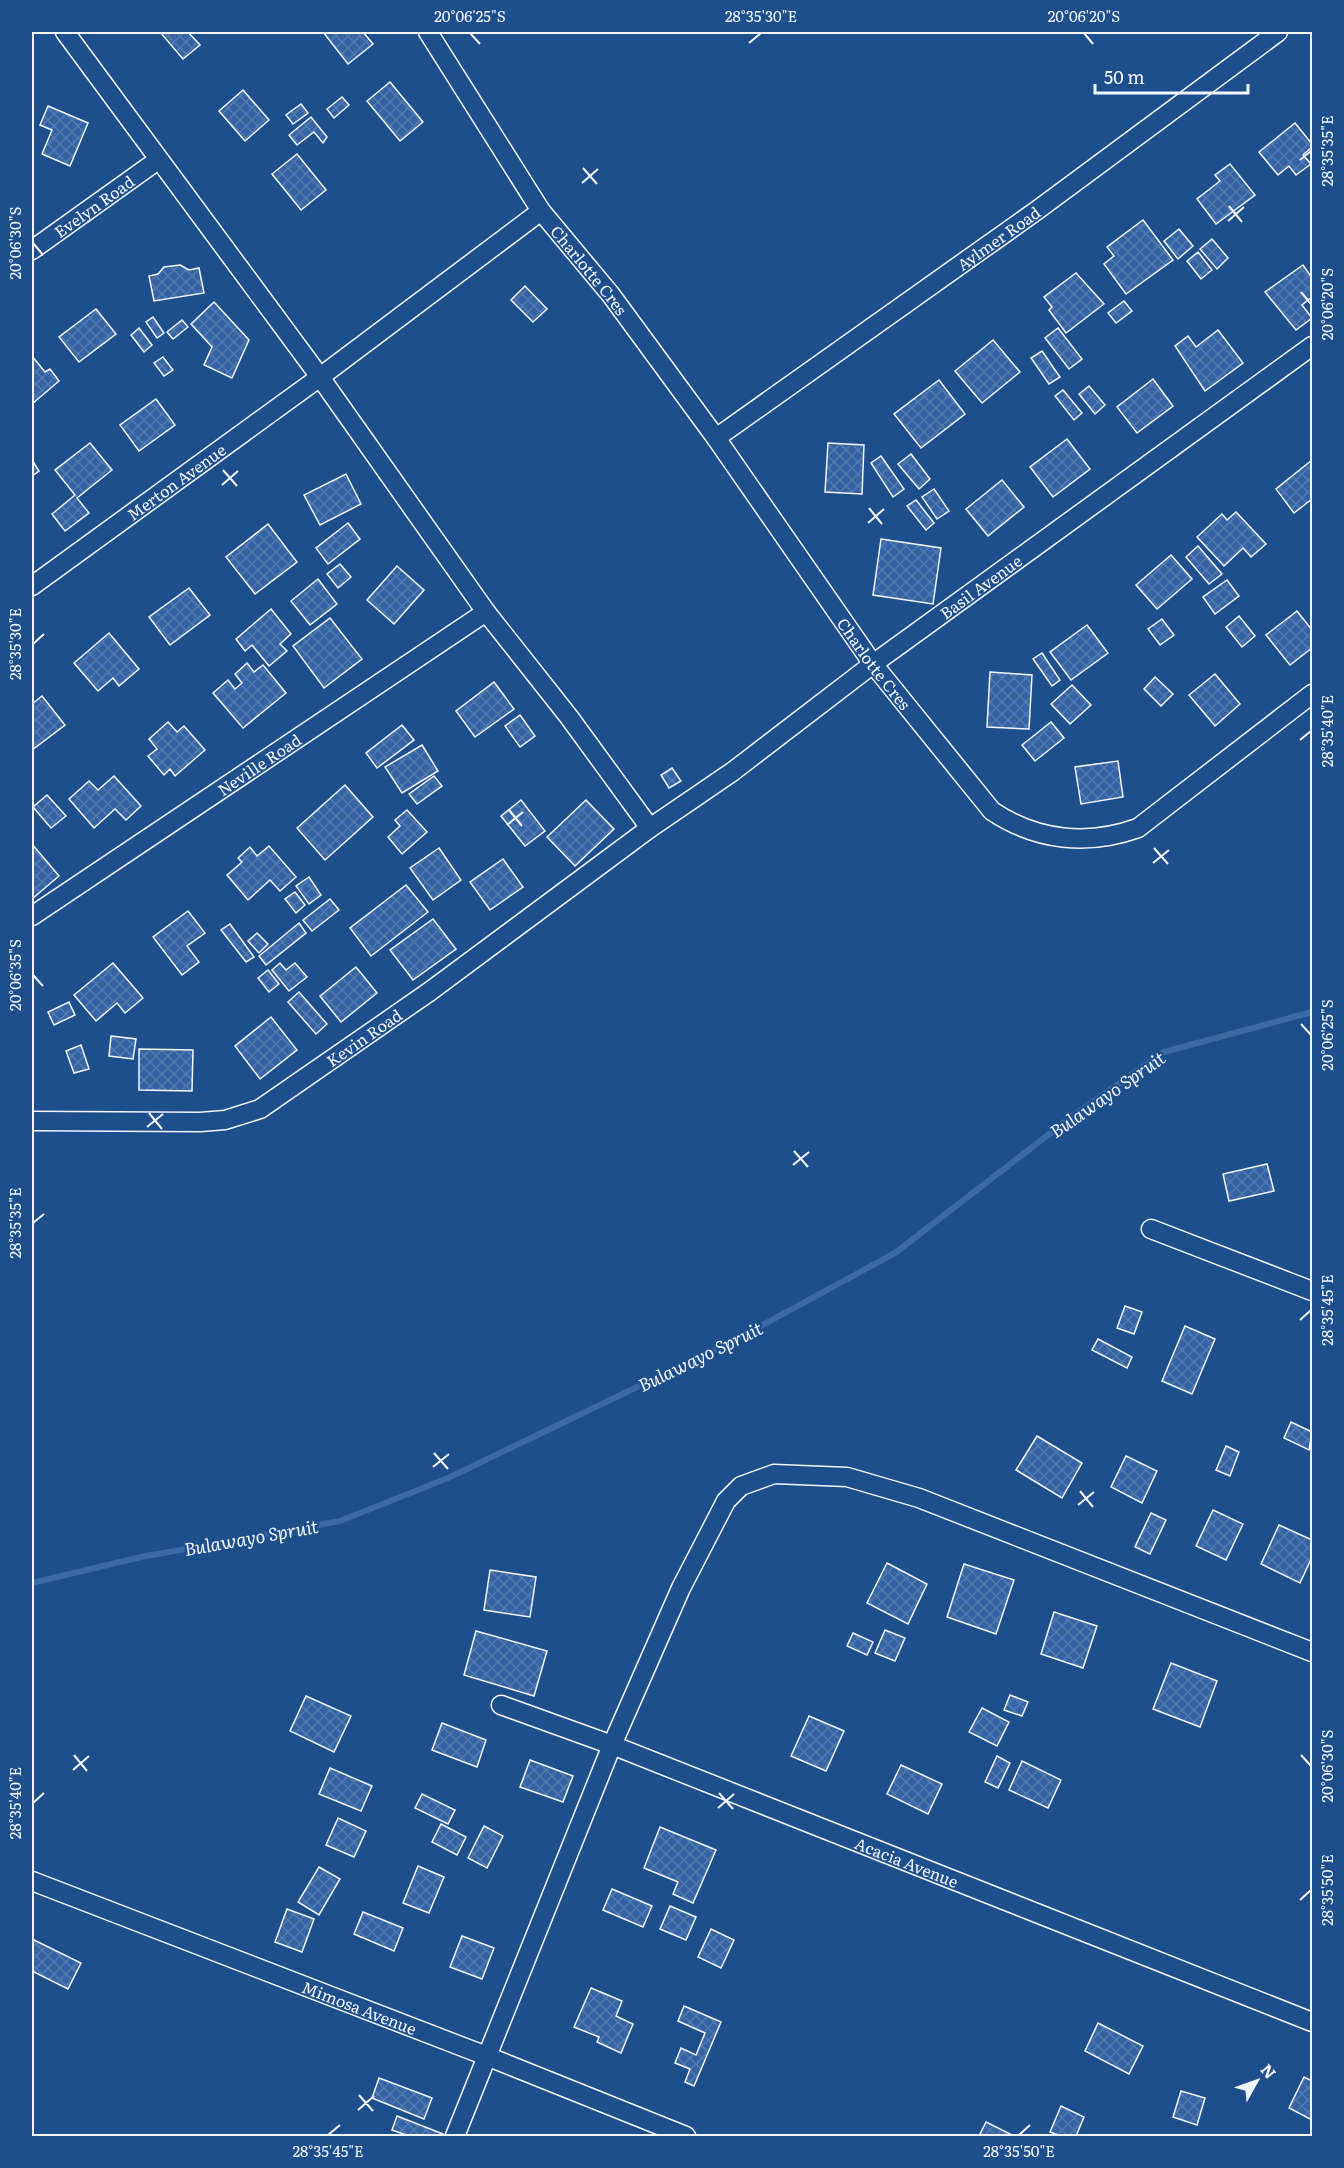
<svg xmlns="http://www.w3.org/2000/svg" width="1344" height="2168" font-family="Literata,serif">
	<defs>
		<pattern id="building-cross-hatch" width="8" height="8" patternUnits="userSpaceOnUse" patternTransform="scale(1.5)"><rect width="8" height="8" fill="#3563a3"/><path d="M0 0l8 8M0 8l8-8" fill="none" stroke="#537ab1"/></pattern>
	</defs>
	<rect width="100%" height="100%" fill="#1f4e8c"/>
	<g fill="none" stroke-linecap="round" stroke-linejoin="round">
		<path stroke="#3b69a3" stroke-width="6" d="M 32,1583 L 141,1557 L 340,1521 L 448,1478 L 737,1339 L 895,1253 L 1070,1118 L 1164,1052 L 1312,1012"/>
	</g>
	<g fill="url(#building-cross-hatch)" stroke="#f2f6ff" stroke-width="1.5">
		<path d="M 160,32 L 188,32 L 200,45 L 183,59 Z"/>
		<path d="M 323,32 L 363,32 L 373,44 L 348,64 Z"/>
		<path d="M 390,82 L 423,122 L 400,141 L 367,101 Z"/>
		<path d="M 243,90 L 269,120 L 245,141 L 219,111 Z"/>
		<path d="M 342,97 L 349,105 L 334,118 L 327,109 Z"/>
		<path d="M 301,104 L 308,113 L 293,124 L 286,115 Z"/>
		<path d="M 48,106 L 88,123 L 70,166 L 42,154 L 52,130 L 40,125 Z"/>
		<path d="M 311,117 L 327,137 L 323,143 L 314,132 L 297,145 L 289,135 Z"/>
		<path d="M 1295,123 L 1312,144 L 1312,147 L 1303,155 L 1311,164 L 1296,175 L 1289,166 L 1278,175 L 1259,152 Z"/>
		<path d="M 297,154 L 326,190 L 301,210 L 272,174 Z"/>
		<path d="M 1230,164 L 1255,195 L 1216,224 L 1197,199 L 1220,181 L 1215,175 Z"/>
		<path d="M 1143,220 L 1173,260 L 1126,294 L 1104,264 L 1114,256 L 1107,247 Z"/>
		<path d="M 1179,229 L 1193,246 L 1178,259 L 1164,241 Z"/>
		<path d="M 1212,239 L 1228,258 L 1217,269 L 1200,249 Z"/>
		<path d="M 1198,252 L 1212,270 L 1201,279 L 1187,261 Z"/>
		<path d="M 180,265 L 189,270 L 199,268 L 204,293 L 154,301 L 149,276 L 158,274 L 164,267 Z"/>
		<path d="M 1303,265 L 1312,278 L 1312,297 L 1302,305 L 1312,318 L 1296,330 L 1265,292 Z"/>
		<path d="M 1076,273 L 1104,304 L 1066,333 L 1049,310 L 1052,307 L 1044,297 Z"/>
		<path d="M 525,286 L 547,309 L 533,322 L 511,300 Z"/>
		<path d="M 1124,301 L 1132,311 L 1116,323 L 1108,313 Z"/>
		<path d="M 214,302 L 249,340 L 232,378 L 204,365 L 212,347 L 191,324 Z"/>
		<path d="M 96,309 L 116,334 L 79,362 L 59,337 Z"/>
		<path d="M 153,317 L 164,333 L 157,338 L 146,322 Z"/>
		<path d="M 182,320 L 188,327 L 173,339 L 167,332 Z"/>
		<path d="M 139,328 L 152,345 L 144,352 L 131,335 Z"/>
		<path d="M 1058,328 L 1082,359 L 1069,369 L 1045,338 Z"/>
		<path d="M 1218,330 L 1243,363 L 1205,391 L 1175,346 L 1188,336 L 1196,347 Z"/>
		<path d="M 993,340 L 1020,372 L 982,403 L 955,371 Z"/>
		<path d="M 1042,351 L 1060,377 L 1049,384 L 1031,358 Z"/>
		<path d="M 32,356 L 45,372 L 50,369 L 59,381 L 32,404 Z"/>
		<path d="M 163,357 L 173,370 L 164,376 L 154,363 Z"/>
		<path d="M 1153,379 L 1173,406 L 1137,433 L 1117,407 Z"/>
		<path d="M 939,380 L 965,414 L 921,448 L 894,414 Z"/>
		<path d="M 1089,386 L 1105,405 L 1095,414 L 1079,394 Z"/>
		<path d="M 1063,390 L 1082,413 L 1074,420 L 1055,396 Z"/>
		<path d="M 156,399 L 175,425 L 139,451 L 120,425 Z"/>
		<path d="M 1067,439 L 1090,469 L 1053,497 L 1030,467 Z"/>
		<path d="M 90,443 L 112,470 L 77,498 L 89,513 L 65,531 L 52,514 L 75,495 L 55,470 Z"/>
		<path d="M 828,443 L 864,445 L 862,494 L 825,492 Z"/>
		<path d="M 911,454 L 930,479 L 919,489 L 898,464 Z"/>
		<path d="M 881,456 L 904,489 L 893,497 L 871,463 Z"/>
		<path d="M 32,460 L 39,471 L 32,476 Z"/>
		<path d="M 1312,460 L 1312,499 L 1294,513 L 1276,489 Z"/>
		<path d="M 346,474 L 361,504 L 320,525 L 304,495 Z"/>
		<path d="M 1002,480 L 1024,507 L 988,536 L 966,509 Z"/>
		<path d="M 934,489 L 949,511 L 937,519 L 922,497 Z"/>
		<path d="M 916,500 L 934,523 L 926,530 L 907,506 Z"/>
		<path d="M 1236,512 L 1266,544 L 1251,557 L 1243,548 L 1224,566 L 1197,537 L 1222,514 L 1227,520 Z"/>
		<path d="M 348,523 L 360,539 L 328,564 L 316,548 Z"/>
		<path d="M 268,524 L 297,562 L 255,594 L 226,557 Z"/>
		<path d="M 881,539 L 941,548 L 933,604 L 873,595 Z"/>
		<path d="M 1198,546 L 1222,574 L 1209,584 L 1186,557 Z"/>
		<path d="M 1171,555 L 1192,579 L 1157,609 L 1136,585 Z"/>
		<path d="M 340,564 L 351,577 L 338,588 L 327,574 Z"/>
		<path d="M 397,566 L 424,590 L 394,624 L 367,600 Z"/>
		<path d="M 318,579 L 337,604 L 310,625 L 291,601 Z"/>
		<path d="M 1227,580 L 1239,596 L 1215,614 L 1203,597 Z"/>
		<path d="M 189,588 L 210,615 L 170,645 L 149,617 Z"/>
		<path d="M 271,609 L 291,634 L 280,644 L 287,651 L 269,666 L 252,645 L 245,651 L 236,639 Z"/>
		<path d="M 1297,611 L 1312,630 L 1312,648 L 1290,665 L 1266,635 Z"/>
		<path d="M 1239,616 L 1255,636 L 1242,647 L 1226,627 Z"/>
		<path d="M 330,618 L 362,659 L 324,688 L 293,646 Z"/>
		<path d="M 1162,619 L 1174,635 L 1160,645 L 1148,629 Z"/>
		<path d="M 1087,625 L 1108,653 L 1071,680 L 1050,652 Z"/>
		<path d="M 109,633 L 139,669 L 119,686 L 113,678 L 98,691 L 74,663 Z"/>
		<path d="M 1042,653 L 1060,680 L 1052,686 L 1033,659 Z"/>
		<path d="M 247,663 L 254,672 L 263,665 L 286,693 L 243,728 L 213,693 L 228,680 L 235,689 L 242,683 L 235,674 Z"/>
		<path d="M 990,672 L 1032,675 L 1029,729 L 987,727 Z"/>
		<path d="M 1215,674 L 1240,704 L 1215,726 L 1189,695 Z"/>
		<path d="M 1155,677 L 1173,694 L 1161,706 L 1144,689 Z"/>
		<path d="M 494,682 L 514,709 L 475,737 L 456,711 Z"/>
		<path d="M 1072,685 L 1091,705 L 1070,724 L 1051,704 Z"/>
		<path d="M 42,696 L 65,725 L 32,750 L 32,704 Z"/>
		<path d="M 520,715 L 535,736 L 520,747 L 505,726 Z"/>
		<path d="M 168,722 L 177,732 L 184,726 L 205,750 L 175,776 L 170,769 L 164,775 L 148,756 L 157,749 L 149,739 Z"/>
		<path d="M 1051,722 L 1064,738 L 1035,761 L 1022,745 Z"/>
		<path d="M 402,725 L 414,740 L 377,768 L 366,753 Z"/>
		<path d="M 422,745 L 438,771 L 402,793 L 385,767 Z"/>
		<path d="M 1118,761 L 1123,797 L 1081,804 L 1075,767 Z"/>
		<path d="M 672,768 L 681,781 L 669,788 L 661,775 Z"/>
		<path d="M 114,776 L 141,806 L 126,820 L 115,809 L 94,828 L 69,799 L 89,781 L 98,790 Z"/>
		<path d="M 434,776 L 442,786 L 417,804 L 409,794 Z"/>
		<path d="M 345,785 L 373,817 L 325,860 L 297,828 Z"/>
		<path d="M 47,795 L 66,816 L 51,828 L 33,807 Z"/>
		<path d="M 521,800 L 545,831 L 525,846 L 501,816 Z"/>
		<path d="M 586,800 L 614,829 L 575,866 L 547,837 Z"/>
		<path d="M 407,810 L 427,832 L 402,854 L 388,837 L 400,826 L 395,820 Z"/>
		<path d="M 32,844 L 59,876 L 32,899 Z"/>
		<path d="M 269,846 L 296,877 L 280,891 L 270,880 L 248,900 L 227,875 L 242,862 L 238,858 L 250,847 L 257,856 Z"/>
		<path d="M 439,848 L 461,880 L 433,900 L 410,868 Z"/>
		<path d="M 503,859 L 523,887 L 490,910 L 470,882 Z"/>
		<path d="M 309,877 L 321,895 L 309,904 L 296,886 Z"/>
		<path d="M 406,885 L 428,912 L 371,956 L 350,928 Z"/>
		<path d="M 295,892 L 305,905 L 296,913 L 285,899 Z"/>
		<path d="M 330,899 L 339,910 L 312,931 L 303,920 Z"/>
		<path d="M 188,911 L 205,933 L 187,946 L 199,962 L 182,975 L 153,937 Z"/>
		<path d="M 433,919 L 456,949 L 413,980 L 390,950 Z"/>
		<path d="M 299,923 L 306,933 L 266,965 L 259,956 Z"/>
		<path d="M 230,924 L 254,957 L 246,962 L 221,930 Z"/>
		<path d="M 257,933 L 268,944 L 259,953 L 248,941 Z"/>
		<path d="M 113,963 L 143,998 L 125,1013 L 117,1003 L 96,1021 L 74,995 Z"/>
		<path d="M 280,963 L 286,970 L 295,963 L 307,977 L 289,991 L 272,970 Z"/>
		<path d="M 356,967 L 377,993 L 341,1022 L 320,996 Z"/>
		<path d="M 268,970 L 279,984 L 269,992 L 258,978 Z"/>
		<path d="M 299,992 L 327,1024 L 316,1034 L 288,1002 Z"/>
		<path d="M 69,1002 L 75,1015 L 54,1025 L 48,1012 Z"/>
		<path d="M 271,1017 L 297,1050 L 260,1079 L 235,1046 Z"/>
		<path d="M 111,1036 L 136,1039 L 133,1059 L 109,1056 Z"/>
		<path d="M 81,1045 L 89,1069 L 74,1073 L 66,1051 Z"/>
		<path d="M 139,1049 L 193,1050 L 192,1091 L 139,1090 Z"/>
		<path d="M 1267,1164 L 1274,1191 L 1229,1201 L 1223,1174 Z"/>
		<path d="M 1125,1306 L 1142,1312 L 1134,1334 L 1117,1328 Z"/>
		<path d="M 1185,1326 L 1215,1339 L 1192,1394 L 1162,1381 Z"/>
		<path d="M 1098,1339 L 1132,1357 L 1127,1368 L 1092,1350 Z"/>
		<path d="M 1291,1422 L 1312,1432 L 1309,1450 L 1284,1438 Z"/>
		<path d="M 1037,1436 L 1082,1463 L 1062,1498 L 1016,1470 Z"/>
		<path d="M 1226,1446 L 1239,1452 L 1230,1476 L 1216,1470 Z"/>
		<path d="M 1126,1456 L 1157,1471 L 1142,1503 L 1111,1487 Z"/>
		<path d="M 1213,1510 L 1243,1524 L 1226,1560 L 1196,1546 Z"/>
		<path d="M 1151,1513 L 1166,1520 L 1150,1554 L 1135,1547 Z"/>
		<path d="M 1279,1525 L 1312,1540 L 1312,1557 L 1300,1583 L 1261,1564 Z"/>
		<path d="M 887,1563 L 927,1584 L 908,1624 L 867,1603 Z"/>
		<path d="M 964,1564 L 1014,1580 L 996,1634 L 947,1617 Z"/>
		<path d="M 490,1570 L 536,1577 L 530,1617 L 484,1610 Z"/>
		<path d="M 1054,1612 L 1097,1626 L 1083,1668 L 1041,1654 Z"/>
		<path d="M 885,1630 L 905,1638 L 895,1661 L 875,1653 Z"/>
		<path d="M 476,1631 L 547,1651 L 534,1696 L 464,1675 Z"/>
		<path d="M 853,1633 L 873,1642 L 867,1655 L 847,1646 Z"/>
		<path d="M 1171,1663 L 1217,1681 L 1200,1727 L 1153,1709 Z"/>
		<path d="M 1010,1695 L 1028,1702 L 1022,1716 L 1004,1710 Z"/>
		<path d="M 306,1696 L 351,1716 L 334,1752 L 290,1731 Z"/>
		<path d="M 982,1708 L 1009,1722 L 997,1746 L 969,1732 Z"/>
		<path d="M 809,1716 L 844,1731 L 826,1771 L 791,1756 Z"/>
		<path d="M 442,1723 L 486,1740 L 477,1767 L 432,1750 Z"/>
		<path d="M 997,1756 L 1010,1763 L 998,1788 L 985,1782 Z"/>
		<path d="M 530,1760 L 573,1776 L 563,1802 L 520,1787 Z"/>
		<path d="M 1022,1761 L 1061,1780 L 1048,1808 L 1009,1790 Z"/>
		<path d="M 901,1765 L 942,1784 L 928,1814 L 887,1794 Z"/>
		<path d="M 330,1768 L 372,1786 L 361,1811 L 319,1794 Z"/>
		<path d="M 422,1794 L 455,1810 L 448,1824 L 415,1808 Z"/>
		<path d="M 338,1818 L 366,1831 L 354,1857 L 326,1845 Z"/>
		<path d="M 441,1824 L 466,1837 L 457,1855 L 432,1842 Z"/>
		<path d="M 484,1826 L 503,1836 L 487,1868 L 468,1858 Z"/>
		<path d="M 660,1827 L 716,1850 L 693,1903 L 673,1894 L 678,1882 L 644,1868 Z"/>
		<path d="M 418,1866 L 444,1877 L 429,1913 L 403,1903 Z"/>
		<path d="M 319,1867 L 340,1879 L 319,1915 L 298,1902 Z"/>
		<path d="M 612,1889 L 652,1906 L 643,1927 L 603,1910 Z"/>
		<path d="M 670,1906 L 696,1917 L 686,1940 L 660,1929 Z"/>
		<path d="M 287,1909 L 314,1919 L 302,1952 L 275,1942 Z"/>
		<path d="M 363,1912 L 403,1928 L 394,1951 L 354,1934 Z"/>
		<path d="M 711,1929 L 734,1940 L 721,1968 L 698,1957 Z"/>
		<path d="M 462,1936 L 494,1948 L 482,1979 L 450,1967 Z"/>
		<path d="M 32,1939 L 81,1963 L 68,1989 L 32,1971 Z"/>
		<path d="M 591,1988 L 622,2001 L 616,2016 L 633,2024 L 621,2053 L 597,2042 L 599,2037 L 574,2027 Z"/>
		<path d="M 684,2006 L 721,2022 L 694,2086 L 685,2082 L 690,2069 L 675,2063 L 681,2048 L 696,2055 L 705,2033 L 678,2021 Z"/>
		<path d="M 1098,2023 L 1143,2046 L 1129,2074 L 1085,2051 Z"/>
		<path d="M 1304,2077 L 1312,2081 L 1312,2120 L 1289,2108 Z"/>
		<path d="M 379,2078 L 432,2098 L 424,2119 L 372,2098 Z"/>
		<path d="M 1181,2091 L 1205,2098 L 1197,2125 L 1173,2117 Z"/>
		<path d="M 1061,2106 L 1084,2117 L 1076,2136 L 1061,2136 L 1050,2132 Z"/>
		<path d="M 397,2116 L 443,2134 L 442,2136 L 409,2136 L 392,2130 Z"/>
		<path d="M 986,2122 L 1014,2136 L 979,2136 Z"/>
	</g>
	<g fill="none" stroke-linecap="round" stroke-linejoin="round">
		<defs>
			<g id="street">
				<path d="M 65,32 L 320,377 L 486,612 L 569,717 L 650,828"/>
				<path id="s1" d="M 428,32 L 541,211 L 611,295 L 716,438 L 873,664 L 992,811 C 1037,841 1088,846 1138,828 L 1312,694"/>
				<path id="s2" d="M 32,250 L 158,160"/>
				<path id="s3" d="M 716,438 L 1036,211 L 1278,32"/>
				<path id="s4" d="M 32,586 L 320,377 L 541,211"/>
				<path id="s5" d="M 32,916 L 486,612"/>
				<path id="s6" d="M 32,1121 L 200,1122 L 225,1120 L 260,1109 L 429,992 L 650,828 L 732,772 L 873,664 L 1312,346"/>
				<path d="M 1151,1229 L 1312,1291"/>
				<path id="s7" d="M 501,1705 L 612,1745 L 1312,2022"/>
				<path id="s8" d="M 32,1881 L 489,2057 L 686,2136"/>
				<path d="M 455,2136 L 612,1745 L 681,1588 L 726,1501 L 741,1486 L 774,1474 L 847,1477 L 919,1498 L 1312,1652"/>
			</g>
		</defs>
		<use href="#street" stroke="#f2f6ff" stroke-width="21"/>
		<use href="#street" stroke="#1f4e8c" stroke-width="18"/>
	</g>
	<path fill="none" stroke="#f2f6ff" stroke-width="2" d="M 470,33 L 480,44M 1084,33 L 1093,44M 749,43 L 761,33M 1300,160 L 1311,151M 583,168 L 597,184M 582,183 L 598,169M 1229,206 L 1242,222M 1228,221 L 1244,207M 33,243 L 43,255M 1301,292 L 1311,304M 223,470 L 237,486M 222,485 L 238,471M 869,508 L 882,524M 868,523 L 884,509M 33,644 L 44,634M 1300,740 L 1311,731M 509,810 L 522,826M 507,825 L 523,812M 1154,848 L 1168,864M 1153,863 L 1169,850M 33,975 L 43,986M 1301,1024 L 1311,1035M 149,1113 L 162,1129M 147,1127 L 163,1114M 794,1151 L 808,1167M 793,1165 L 809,1152M 33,1223 L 44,1214M 1300,1320 L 1311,1310M 434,1453 L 448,1469M 433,1467 L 449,1454M 1080,1491 L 1093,1507M 1078,1505 L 1094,1492M 74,1755 L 87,1771M 1301,1755 L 1311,1766M 73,1770 L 89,1756M 719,1793 L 733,1809M 33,1803 L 44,1793M 718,1808 L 734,1794M 1300,1900 L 1311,1890M 359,2095 L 373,2111M 358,2110 L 374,2096M 328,2135 L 340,2125M 1019,2135 L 1030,2125"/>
	<g text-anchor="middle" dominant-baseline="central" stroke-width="4.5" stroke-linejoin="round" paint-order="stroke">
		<g font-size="16" fill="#f2f6ff" stroke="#1f4e8c">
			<text stroke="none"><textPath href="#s2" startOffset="76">Evelyn Road</textPath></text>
			<text stroke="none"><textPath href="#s3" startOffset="346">Aylmer Road</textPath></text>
			<text stroke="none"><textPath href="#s1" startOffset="288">Charlotte Cres</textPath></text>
			<text stroke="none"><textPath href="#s4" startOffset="178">Merton Avenue</textPath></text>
			<text stroke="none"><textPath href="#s6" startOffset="1120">Basil Avenue</textPath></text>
			<text stroke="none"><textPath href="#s1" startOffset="774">Charlotte Cres</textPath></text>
			<text stroke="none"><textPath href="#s5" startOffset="273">Neville Road</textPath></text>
			<text stroke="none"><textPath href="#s6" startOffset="356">Kevin Road</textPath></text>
			<text stroke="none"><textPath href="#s7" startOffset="435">Acacia Avenue</textPath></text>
			<text stroke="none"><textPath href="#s8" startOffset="351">Mimosa Avenue</textPath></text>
		</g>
		<g font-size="18" font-style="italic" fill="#f2f6ff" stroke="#1f4e8c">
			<text transform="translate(1107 1094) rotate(-35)">Bulawayo Spruit</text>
			<text transform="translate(700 1356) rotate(-26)">Bulawayo Spruit</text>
			<text transform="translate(251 1537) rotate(-10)">Bulawayo Spruit</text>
		</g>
	</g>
	<rect width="1344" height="2168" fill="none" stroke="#1f4e8c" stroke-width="66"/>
	<g transform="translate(1257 2081) rotate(50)" stroke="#1f4e8c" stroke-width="4.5" paint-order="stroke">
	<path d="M0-4.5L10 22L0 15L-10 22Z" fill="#f2f6ff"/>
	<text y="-9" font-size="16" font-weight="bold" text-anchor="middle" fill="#f2f6ff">N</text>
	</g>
	<path d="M1095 84v9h153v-9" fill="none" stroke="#f2f6ff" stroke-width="3"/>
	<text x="1104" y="84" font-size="18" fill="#f2f6ff" stroke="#1f4e8c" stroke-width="4.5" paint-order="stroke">50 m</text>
	<rect x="33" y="33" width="1278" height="2102" fill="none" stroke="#f2f6ff" stroke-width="2"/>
	<g font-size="15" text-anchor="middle" fill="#f2f6ff">
		<text x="470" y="22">20°06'25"S</text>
		<text x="761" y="22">28°35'30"E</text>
		<text x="1084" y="22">20°06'20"S</text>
		<text transform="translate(1328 151) rotate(-90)" y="5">28°35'35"E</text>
		<text transform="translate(16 243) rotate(-90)" y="5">20°06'30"S</text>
		<text transform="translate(1328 304) rotate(-90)" y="5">20°06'20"S</text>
		<text transform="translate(16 644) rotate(-90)" y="5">28°35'30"E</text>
		<text transform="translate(1328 731) rotate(-90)" y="5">28°35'40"E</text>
		<text transform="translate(16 975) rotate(-90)" y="5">20°06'35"S</text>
		<text transform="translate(1328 1035) rotate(-90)" y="5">20°06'25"S</text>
		<text transform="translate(16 1223) rotate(-90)" y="5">28°35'35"E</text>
		<text transform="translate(1328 1310) rotate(-90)" y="5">28°35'45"E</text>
		<text transform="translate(1328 1766) rotate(-90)" y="5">20°06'30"S</text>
		<text transform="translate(16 1803) rotate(-90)" y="5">28°35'40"E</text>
		<text transform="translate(1328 1890) rotate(-90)" y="5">28°35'50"E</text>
		<text x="328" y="2157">28°35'45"E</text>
		<text x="1019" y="2157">28°35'50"E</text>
	</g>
</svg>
